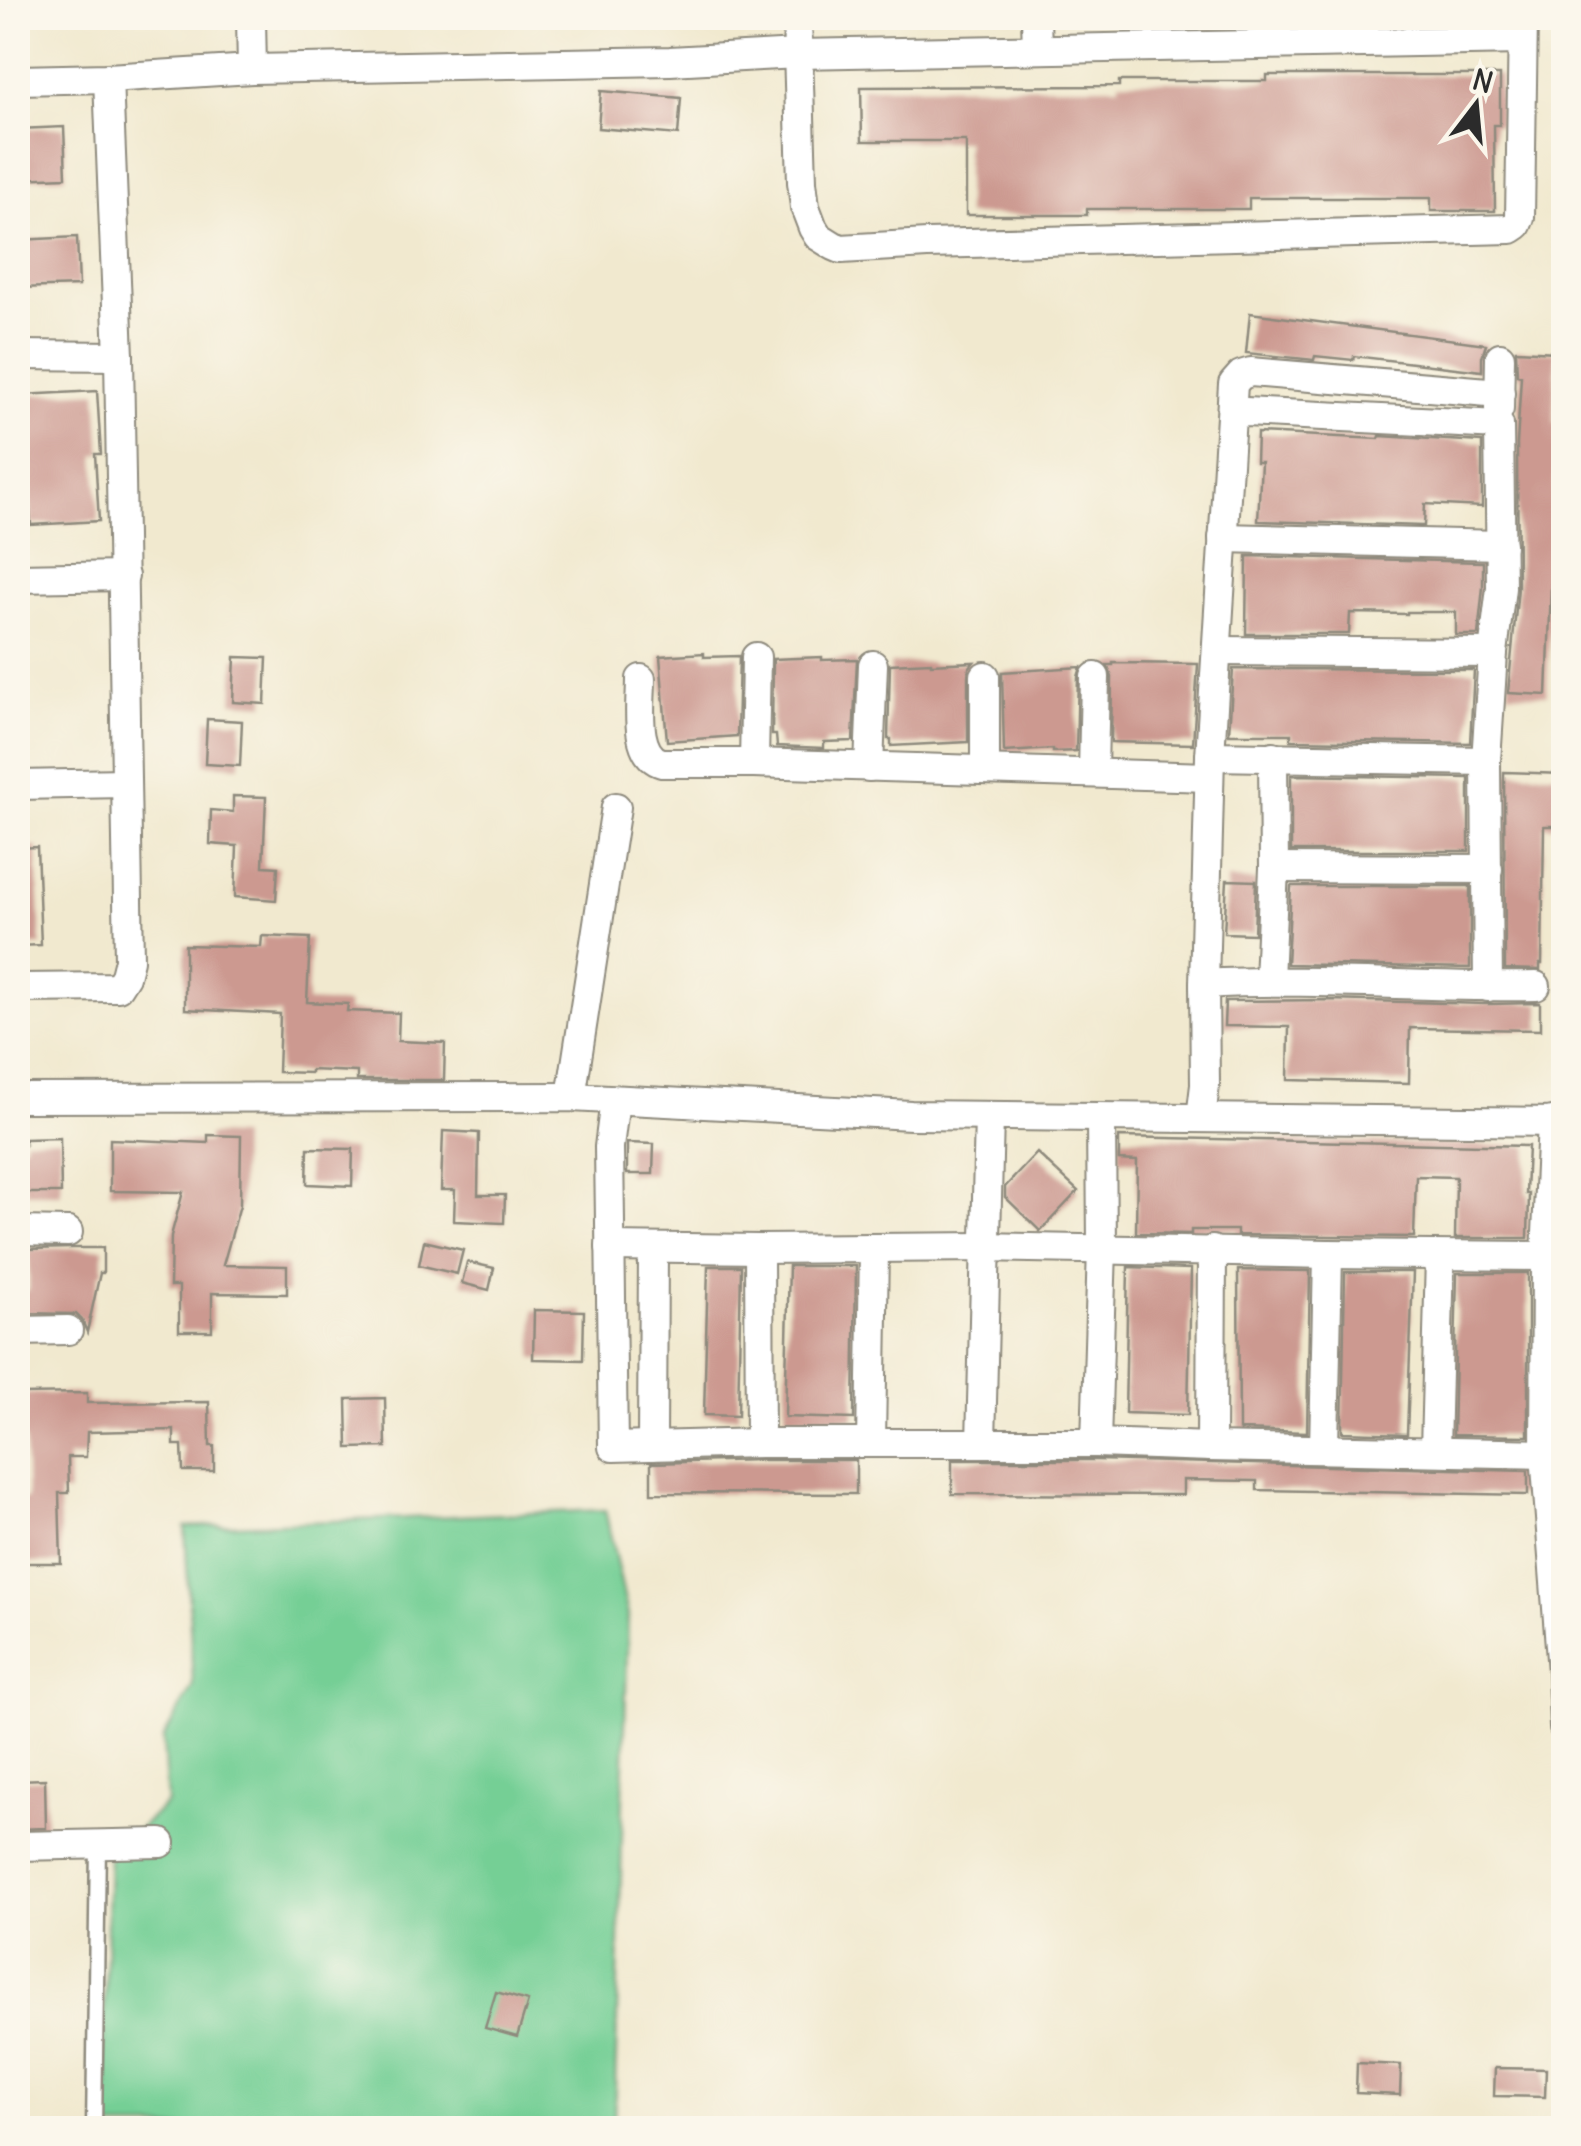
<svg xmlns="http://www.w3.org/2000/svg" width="1581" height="2146" font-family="Delius,sans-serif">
	<rect width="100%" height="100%" fill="#fbf7ec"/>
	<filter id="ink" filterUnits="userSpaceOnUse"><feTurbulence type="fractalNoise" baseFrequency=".01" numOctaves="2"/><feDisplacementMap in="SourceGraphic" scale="20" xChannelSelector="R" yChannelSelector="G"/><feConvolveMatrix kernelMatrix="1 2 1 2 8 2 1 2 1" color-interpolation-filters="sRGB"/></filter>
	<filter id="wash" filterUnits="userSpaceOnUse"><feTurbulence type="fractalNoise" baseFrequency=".0048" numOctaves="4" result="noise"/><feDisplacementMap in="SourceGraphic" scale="40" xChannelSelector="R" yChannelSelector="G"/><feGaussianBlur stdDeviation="2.25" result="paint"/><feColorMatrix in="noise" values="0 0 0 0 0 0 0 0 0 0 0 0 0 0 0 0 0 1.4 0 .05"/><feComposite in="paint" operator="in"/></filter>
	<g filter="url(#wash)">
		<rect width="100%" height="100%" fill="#f1e9cf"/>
		<path fill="#75cf95" stroke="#507d60" stroke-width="2.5" d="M 605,1510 L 628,1615 L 614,2128 L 101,2128 L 109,1857 L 167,1803 L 163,1739 L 193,1685 L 185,1527 Z"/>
		<g id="blocks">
			<g fill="#cc9990">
				<path d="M 1267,75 L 1500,75 L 1500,125 L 1494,125 L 1495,211 L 1431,211 L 1431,198 L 1249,198 L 1249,209 L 1087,209 L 1087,215 L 966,215 L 966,141 L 862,141 L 861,87 L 1119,86 L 1119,81 L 1267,81 Z"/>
				<path d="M 601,91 L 681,98 L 678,135 L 598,128 Z"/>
				<path d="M 64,127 L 66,177 L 18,179 L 18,129 Z"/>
				<path d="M 77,237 L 79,286 L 18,288 L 18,240 Z"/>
				<path d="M 1250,313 L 1486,344 L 1482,357 L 1482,371 L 1354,356 L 1353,360 L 1315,356 L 1314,360 L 1246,353 Z"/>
				<path d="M 1516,350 L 1556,352 L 1554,423 L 1557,423 L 1547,695 L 1508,693 L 1518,588 L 1517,444 L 1521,376 L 1517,375 Z"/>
				<path d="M 97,391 L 101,454 L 95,454 L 99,521 L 31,525 L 22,395 Z"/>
				<path d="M 1257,433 L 1379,439 L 1380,436 L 1482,442 L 1482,507 L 1425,504 L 1424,526 L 1258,521 L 1261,462 L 1256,462 Z"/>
				<path d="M 1247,556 L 1483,562 L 1483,587 L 1478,635 L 1456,635 L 1456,612 L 1407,612 L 1407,614 L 1350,613 L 1349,634 L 1246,634 Z"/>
				<path d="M 704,653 L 704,657 L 739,656 L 737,736 L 667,741 L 660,656 Z"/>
				<path d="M 235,657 L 267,658 L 265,704 L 233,702 Z"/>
				<path d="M 822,657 L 822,660 L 857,659 L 853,741 L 824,742 L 824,748 L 777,746 L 776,735 L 772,735 L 773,659 Z"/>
				<path d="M 931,662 L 931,664 L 974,662 L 969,668 L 968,676 L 968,742 L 891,746 L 891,739 L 888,739 L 890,664 Z"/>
				<path d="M 1113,663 L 1198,664 L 1193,744 L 1111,742 L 1112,677 L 1107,665 L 1113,665 Z"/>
				<path d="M 1081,667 L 1078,677 L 1076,751 L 1053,752 L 1053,749 L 1004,752 L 1002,672 Z"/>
				<path d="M 1233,669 L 1474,670 L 1470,743 L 1291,740 L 1291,734 L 1229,734 Z"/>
				<path d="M 207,719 L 242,721 L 240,766 L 205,764 Z"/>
				<path d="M 1504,772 L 1564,774 L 1564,826 L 1544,826 L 1542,964 L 1540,964 L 1540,970 L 1505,969 Z"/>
				<path d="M 1291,775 L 1469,778 L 1469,851 L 1291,851 Z"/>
				<path d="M 233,796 L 266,797 L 263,866 L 278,867 L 276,900 L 235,897 L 237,846 L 210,844 L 211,810 L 233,812 Z"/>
				<path d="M 37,847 L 41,945 L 18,946 L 18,848 Z"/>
				<path d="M 1227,880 L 1256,881 L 1254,934 L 1224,933 Z"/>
				<path d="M 1291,886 L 1470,886 L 1470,968 L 1287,964 Z"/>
				<path d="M 262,936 L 310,938 L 307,1002 L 348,1004 L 347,1011 L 399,1013 L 398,1041 L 445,1043 L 444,1080 L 357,1080 L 357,1072 L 311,1070 L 311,1073 L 278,1072 L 280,1014 L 185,1009 L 185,945 L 261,947 Z"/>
				<path d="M 1328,1000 L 1487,1004 L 1540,1003 L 1540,1030 L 1410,1028 L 1409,1083 L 1288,1080 L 1289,1027 L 1224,1026 L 1225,1001 Z"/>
				<path d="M 443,1131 L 479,1133 L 478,1195 L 505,1195 L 504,1223 L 454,1221 L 455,1190 L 441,1190 Z"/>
				<path d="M 208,1135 L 241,1136 L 240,1205 L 223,1265 L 287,1266 L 287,1294 L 212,1293 L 212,1331 L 179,1331 L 179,1286 L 170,1286 L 171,1236 L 183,1192 L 110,1191 L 110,1139 L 208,1143 Z"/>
				<path d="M 1119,1137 L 1528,1146 L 1526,1194 L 1529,1194 L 1528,1238 L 1455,1238 L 1456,1177 L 1416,1176 L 1414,1237 L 1237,1235 L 1237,1230 L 1191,1230 L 1191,1234 L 1136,1233 L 1137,1161 L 1119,1160 Z"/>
				<path d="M 60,1138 L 61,1193 L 25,1193 L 25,1185 L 18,1185 L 18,1145 L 25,1145 L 25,1139 Z"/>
				<path d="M 627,1143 L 654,1144 L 653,1174 L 627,1174 Z"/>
				<path d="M 308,1148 L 353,1149 L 352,1186 L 307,1184 Z"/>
				<path d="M 1037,1153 L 1078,1191 L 1040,1231 L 1005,1197 L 1005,1187 Z"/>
				<path d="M 424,1241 L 463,1250 L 457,1274 L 419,1265 Z"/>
				<path d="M 72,1248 L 103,1248 L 103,1273 L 100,1273 L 87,1332 L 82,1320 L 76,1314 L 18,1313 L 18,1288 L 29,1291 L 29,1249 Z"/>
				<path d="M 467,1262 L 494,1268 L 489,1290 L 462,1283 Z"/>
				<path d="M 708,1266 L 741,1266 L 738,1416 L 704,1415 Z"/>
				<path d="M 789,1266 L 856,1266 L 854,1419 L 785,1417 Z"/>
				<path d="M 1128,1267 L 1191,1269 L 1188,1415 L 1125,1413 Z"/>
				<path d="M 1238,1270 L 1310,1271 L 1307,1432 L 1239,1430 Z"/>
				<path d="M 1345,1272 L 1413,1272 L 1407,1434 L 1342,1432 Z"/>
				<path d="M 1457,1273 L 1528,1273 L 1528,1436 L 1453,1435 Z"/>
				<path d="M 534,1310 L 584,1311 L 583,1360 L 533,1359 Z"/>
				<path d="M 87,1393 L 87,1403 L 209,1402 L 210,1446 L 214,1446 L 214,1471 L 183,1471 L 182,1445 L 174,1445 L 174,1430 L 87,1432 L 86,1457 L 68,1457 L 69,1493 L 59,1493 L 61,1563 L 18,1563 L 18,1499 L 27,1499 L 25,1439 L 21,1440 L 20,1394 Z"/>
				<path d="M 385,1398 L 386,1447 L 348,1448 L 347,1399 Z"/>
				<path d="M 760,1460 L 856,1460 L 856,1494 L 651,1493 L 651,1463 Z"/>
				<path d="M 952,1460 L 1096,1460 L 1528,1471 L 1528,1495 L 1257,1490 L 1257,1481 L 1183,1480 L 1183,1495 L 952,1494 Z"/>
				<path d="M 45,1779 L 46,1828 L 18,1829 L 18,1780 Z"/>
				<path d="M 496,1992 L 528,2001 L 517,2037 L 485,2028 Z"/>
				<path d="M 1357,2063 L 1401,2065 L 1400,2095 L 1356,2093 Z"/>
				<path d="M 1495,2068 L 1546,2069 L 1545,2097 L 1494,2096 Z"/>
			</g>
		</g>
	</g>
	<g filter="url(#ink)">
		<use href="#blocks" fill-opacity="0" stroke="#8e8a7d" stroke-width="2.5"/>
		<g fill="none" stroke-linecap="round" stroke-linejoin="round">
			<defs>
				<path id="lane" d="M 94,2128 L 98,1845"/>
				<g id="street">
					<path d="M 251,18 L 252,69"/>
					<path d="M 797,18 L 802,182 L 805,207 L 813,228 L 818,236 L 834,246 L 841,249 L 927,244 L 1511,229 L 1517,225 L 1520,217 L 1523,18"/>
					<path d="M 1036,18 L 1037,48"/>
					<path d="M 1277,18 L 1277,43"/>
					<path d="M 18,80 L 108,78 L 252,69 L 670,61 L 798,54 L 1522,40"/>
					<path d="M 18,355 L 119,356"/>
					<path d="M 1499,409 L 1500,357"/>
					<path d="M 1233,415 L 1246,412 L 1499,425 L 1501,588 L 1493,653 L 1486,761 L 1488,987"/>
					<path d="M 1223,538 L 1501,545"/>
					<path d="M 18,578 L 124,576"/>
					<path d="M 1217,651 L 1493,653"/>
					<path d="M 641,679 C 641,704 633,755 662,763 L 754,763 L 1209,777"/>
					<path d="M 1210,756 L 1486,761"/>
					<path d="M 754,763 L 756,657"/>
					<path d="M 869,767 L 873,665"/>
					<path d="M 985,770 L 985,676"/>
					<path d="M 1093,772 L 1095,677"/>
					<path d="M 18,785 L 125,783"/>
					<path d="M 1274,868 L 1488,869"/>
					<path d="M 1269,980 L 1274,868 L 1273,756"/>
					<path d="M 1204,984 C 1314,977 1425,988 1536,986"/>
					<path d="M 18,988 L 118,987 L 125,976 L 129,960 L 119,356 L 108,78"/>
					<path d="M 571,1097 L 616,807"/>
					<path d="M 18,1098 L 571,1097 L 911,1115 L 1564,1122"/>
					<path d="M 615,1100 L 609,1147 L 613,1447 L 760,1443 L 1096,1443 L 1211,1447 L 1545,1454"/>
					<path d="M 1201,1118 L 1205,1085 L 1204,984 L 1210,756 L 1233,384 L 1241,375 L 1251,372 L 1500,393"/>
					<path d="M 1552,1121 L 1546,1256 L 1545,1454 L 1562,1672 L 1564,1728"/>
					<path d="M 18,1231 L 68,1232"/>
					<path d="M 610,1247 L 759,1249 L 985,1247 L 1328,1254 L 1546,1256"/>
					<path d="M 759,1249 L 760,1443"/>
					<path d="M 18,1331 L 68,1330"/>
					<path d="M 871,1443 L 874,1248"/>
					<path d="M 981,1443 L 989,1116"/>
					<path d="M 1096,1443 L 1102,1248 L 1101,1118"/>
					<path d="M 652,1446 L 653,1248"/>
					<path d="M 1211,1447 L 1212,1250"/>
					<path d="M 1324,1448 L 1328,1254"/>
					<path d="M 1435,1450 L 1440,1256"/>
					<path d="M 18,1846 L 161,1843"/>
				</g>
			</defs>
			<use href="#lane" stroke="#8e8a7d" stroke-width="19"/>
			<use href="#street" stroke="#8e8a7d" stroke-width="32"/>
			<use href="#lane" stroke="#fff" stroke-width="14"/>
			<use href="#street" stroke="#fff" stroke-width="28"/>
		</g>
	</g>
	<rect width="1581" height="2146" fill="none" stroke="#fbf7ec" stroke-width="60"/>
	<g transform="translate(1476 105) rotate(16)" stroke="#fbf7ec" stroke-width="8" paint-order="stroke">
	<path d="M0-8L18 38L0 25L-18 38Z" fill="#2b2b2b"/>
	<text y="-15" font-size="28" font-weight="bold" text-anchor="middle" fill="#2b2b2b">N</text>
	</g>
</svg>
